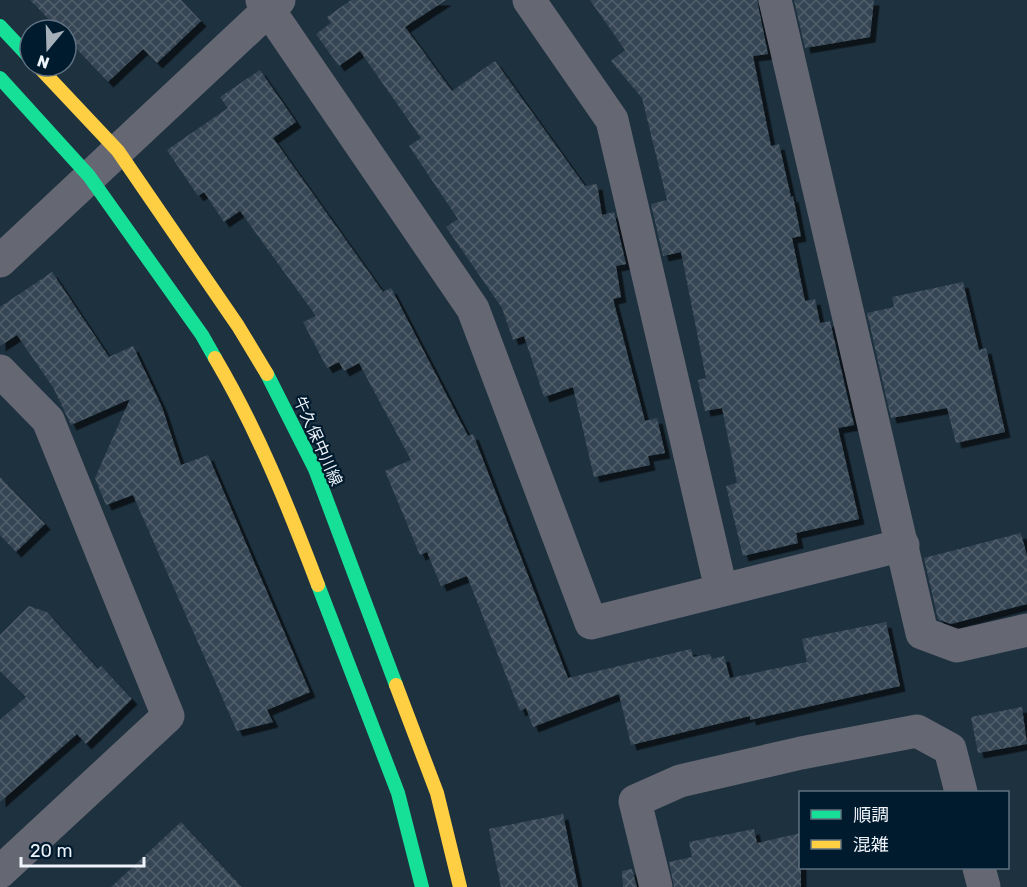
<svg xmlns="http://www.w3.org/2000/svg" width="1027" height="887" font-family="Rubik,'Noto Sans JP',sans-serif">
	<defs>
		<pattern id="building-cross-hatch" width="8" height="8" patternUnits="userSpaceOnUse" patternTransform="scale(1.5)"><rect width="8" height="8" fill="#344552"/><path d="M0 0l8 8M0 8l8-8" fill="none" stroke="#52606c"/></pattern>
		<filter id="shadow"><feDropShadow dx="5.5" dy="5.5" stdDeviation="0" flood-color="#0009"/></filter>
	</defs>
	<rect width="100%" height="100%" fill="#1e313f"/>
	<g fill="url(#building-cross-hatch)" filter="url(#shadow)">
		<path d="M 30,0 L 181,0 L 201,21 L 157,63 L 143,49 L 108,82 L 66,38 L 66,30 L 59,30 Z"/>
		<path d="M 351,0 L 446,0 L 405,27 L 452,91 L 495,61 L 585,186 L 597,184 L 602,215 L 614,212 L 626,264 L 616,266 L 621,297 L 613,299 L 645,421 L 657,418 L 665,453 L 648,456 L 650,465 L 594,477 L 573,387 L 544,397 L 524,336 L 513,340 L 502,308 L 446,227 L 458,219 L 409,146 L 421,138 L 360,51 L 339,66 L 316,34 L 331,23 L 327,17 Z"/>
		<path d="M 590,0 L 757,0 L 768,54 L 753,56 L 771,146 L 779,144 L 791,197 L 793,196 L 801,236 L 792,238 L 805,301 L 815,299 L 820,323 L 830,321 L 854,425 L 838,428 L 859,519 L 796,533 L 798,543 L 743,556 L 726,486 L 737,483 L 722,408 L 705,411 L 698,380 L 706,378 L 681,252 L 663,256 L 651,204 L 667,200 L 642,98 L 611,61 L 625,50 Z"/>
		<path d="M 794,0 L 874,0 L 870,37 L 805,48 Z"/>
		<path d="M 260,70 L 296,122 L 273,138 L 383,292 L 391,288 L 468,436 L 473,434 L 568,678 L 691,649 L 693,657 L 710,654 L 712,659 L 724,656 L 730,678 L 807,662 L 802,639 L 886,622 L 900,686 L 750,720 L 750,716 L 631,745 L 619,694 L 533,727 L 526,708 L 520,711 L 467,576 L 441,586 L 427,552 L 420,555 L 385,471 L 411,460 L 359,363 L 344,371 L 339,362 L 327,368 L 303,322 L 316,316 L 240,211 L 224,222 L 204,192 L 198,196 L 167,150 L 228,108 L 220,97 Z"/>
		<path d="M 52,272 L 109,357 L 133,346 L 162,407 L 181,465 L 208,455 L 310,692 L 267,710 L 273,722 L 237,731 L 133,495 L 106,505 L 95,478 L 130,399 L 71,425 L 54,389 L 17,335 L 0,346 L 0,307 Z"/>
		<path d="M 963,282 L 979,350 L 986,348 L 1005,432 L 956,443 L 947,408 L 891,418 L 867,313 L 894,307 L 892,297 Z"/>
		<path d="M 0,477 L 45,524 L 16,552 L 0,535 Z"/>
		<path d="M 1021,533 L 1027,556 L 1027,604 L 951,624 L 938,619 L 924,558 Z"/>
		<path d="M 29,606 L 47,612 L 98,669 L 101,666 L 132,699 L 86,744 L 77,734 L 0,802 L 0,720 L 26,697 L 0,671 L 0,635 Z"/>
		<path d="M 1022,707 L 1027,744 L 978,753 L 971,717 Z"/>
		<path d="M 563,814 L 578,887 L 501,887 L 489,829 Z"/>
		<path d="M 181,822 L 242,887 L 111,887 Z"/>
		<path d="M 754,829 L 757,843 L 801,833 L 801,887 L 674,887 L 669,862 L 692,857 L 689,842 Z"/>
		<path d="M 632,869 L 637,887 L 623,887 L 622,871 Z"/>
	</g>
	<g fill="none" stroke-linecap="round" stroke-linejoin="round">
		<g stroke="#656773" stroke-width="33">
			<path d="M 262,0 L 473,309 L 591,623 L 903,545"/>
			<path d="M 529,0 L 612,120 L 721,589"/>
			<path d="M 775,0 L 922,633 L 957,646 L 1027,630"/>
			<path d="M 0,261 L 279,0"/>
			<path d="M 0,371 L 48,420 L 168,716 L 0,872"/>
			<path d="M 979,868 L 984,887"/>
			<path d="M 656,887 L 635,801 L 680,781 L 801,753 L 917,731 L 950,749 L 961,792"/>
		</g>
		<g stroke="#16e098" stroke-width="14">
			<path d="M 0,26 L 30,58"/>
			<path d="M 0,78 L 89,176 L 202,335 L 215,358"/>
			<path d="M 267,374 L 315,469 L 396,685"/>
			<path d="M 318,585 L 398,793 L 422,887"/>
		</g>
		<g stroke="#ffcf43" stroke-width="14">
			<path d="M 38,66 L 118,151 L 238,326 L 267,374"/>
			<path d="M 215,358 C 258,431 288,506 318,585"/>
			<path d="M 396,685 L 437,793 L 460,887"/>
		</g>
	</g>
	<g text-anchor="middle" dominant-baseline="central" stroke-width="4.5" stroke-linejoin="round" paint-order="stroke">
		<g font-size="16" fill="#eef4fa" stroke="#001a2e">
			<text transform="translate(318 441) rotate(66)">牛久保中川線</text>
		</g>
	</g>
	<rect x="799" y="791" width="210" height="78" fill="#001a2e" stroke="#5f7180" stroke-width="1.5"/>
	<rect x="811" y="810" width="30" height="9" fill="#16e098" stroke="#5f7180" stroke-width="1.5"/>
	<text x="853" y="821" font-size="18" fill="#eef4fa">順調</text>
	<rect x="811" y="840" width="30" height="9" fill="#ffcf43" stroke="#5f7180" stroke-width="1.5"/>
	<text x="853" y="851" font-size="18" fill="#eef4fa">混雑</text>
	<g transform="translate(48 48) rotate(199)"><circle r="28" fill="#001a2e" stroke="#5f7180" stroke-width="1.5"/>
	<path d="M0-4.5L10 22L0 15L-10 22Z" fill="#a5b0b9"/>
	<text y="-9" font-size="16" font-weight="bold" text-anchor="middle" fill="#eef4fa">N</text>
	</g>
	<path d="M21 857v9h123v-9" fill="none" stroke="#eef4fa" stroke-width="3"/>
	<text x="30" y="857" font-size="18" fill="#eef4fa" stroke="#001a2e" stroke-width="4.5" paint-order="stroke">20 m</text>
</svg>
